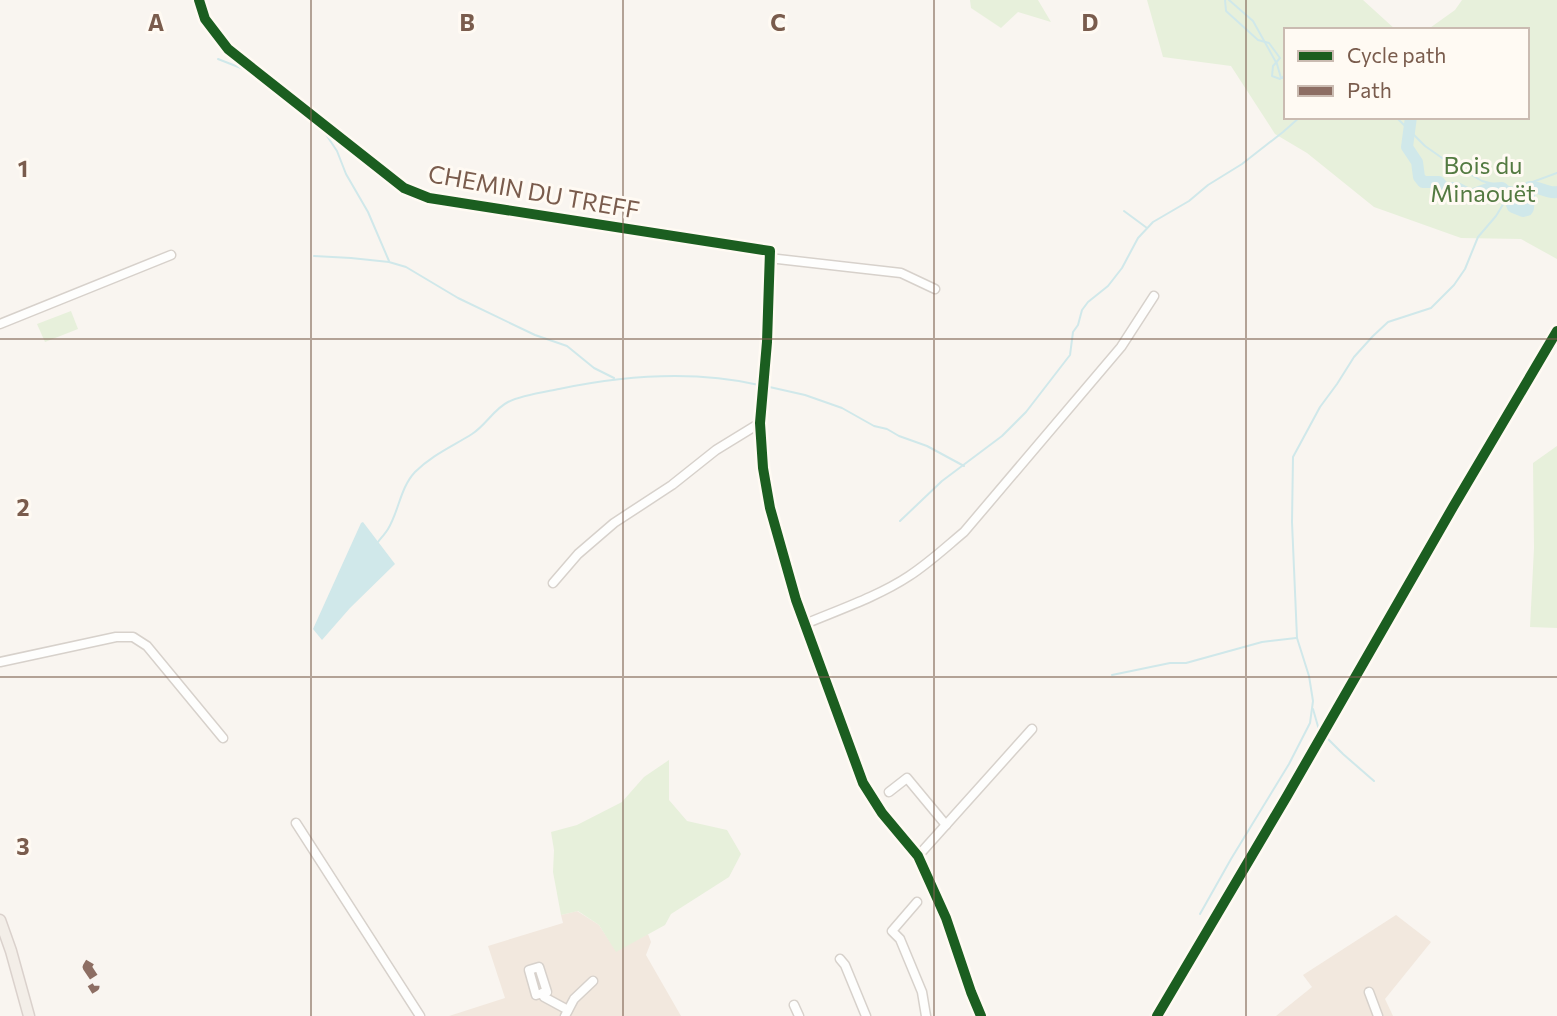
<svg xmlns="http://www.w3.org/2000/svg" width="1557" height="1016" font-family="Commissioner,sans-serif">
	<rect width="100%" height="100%" fill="#f9f5f0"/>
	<g fill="#f2e8de">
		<path d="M 577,911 L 599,925 L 616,951 L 648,934 L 651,942 L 646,955 L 681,1016 L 449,1016 L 505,998 L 488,946 L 563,923 L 561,915 Z"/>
		<path d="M 1396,915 L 1431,942 L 1385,999 L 1393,1016 L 1276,1016 L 1312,987 L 1303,975 Z"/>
	</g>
	<g fill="#e7f0db">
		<path d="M 970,0 L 1038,0 L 1051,22 L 1018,12 L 1001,28 L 971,8 Z"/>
		<path d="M 1147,0 L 1363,0 L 1396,30 L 1286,30 L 1286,117 L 1527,117 L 1527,30 L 1427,30 L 1455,10 L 1462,0 L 1557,0 L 1557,259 L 1521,239 L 1461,238 L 1374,207 L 1307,153 L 1275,134 L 1231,66 L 1163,57 Z"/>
		<path d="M 71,311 L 78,329 L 45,342 L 37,324 Z"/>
		<path d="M 1557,446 L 1557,628 L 1530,627 L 1534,548 L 1533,463 Z"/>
		<path d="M 669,760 L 669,800 L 687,821 L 727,830 L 741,854 L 729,877 L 671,914 L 665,925 L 616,952 L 599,925 L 578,911 L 561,915 L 553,872 L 554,850 L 551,832 L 577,825 L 622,802 L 644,777 Z"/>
	</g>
	<path fill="#d0e8ea" d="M 363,522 L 395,564 L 350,608 L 322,640 L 313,629 L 361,523 Z"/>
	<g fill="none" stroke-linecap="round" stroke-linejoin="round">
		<g stroke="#d0e8ea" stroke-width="2">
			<path d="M 1225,0 L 1226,11 L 1258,40 L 1269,43 L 1280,58 L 1273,66 L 1272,76 L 1280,79 L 1284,76 L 1286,69"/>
			<path d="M 1229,0 L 1253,21 L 1277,64 L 1281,78 L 1286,78"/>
			<path d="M 218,59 L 246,70 L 325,133 L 337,151 L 346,174 L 368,212 L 389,261"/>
			<path d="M 1396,117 L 1425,146 L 1445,160 L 1482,181 L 1501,186 L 1516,188 L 1557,173"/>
			<path d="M 1124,211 L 1147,228"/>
			<path d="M 314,256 L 351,258 L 389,262 L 406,267 L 458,298 L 535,335 L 567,346 L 594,368 L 614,378"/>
			<path d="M 765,386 L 805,395 L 842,408 L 874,426 L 887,429 L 899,436 L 927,446 L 964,466"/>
			<path d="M 900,521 L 942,481 L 1002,436 L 1026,412 L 1070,355 L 1073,332 L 1078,325 L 1082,310 L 1088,302 L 1108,286 L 1122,268 L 1138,238 L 1153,222 L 1189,201 L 1208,185 L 1242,164 L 1283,132 L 1300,117"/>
			<path d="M 378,542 C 381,538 385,534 388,529 C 399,511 400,488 415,472 C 432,455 453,446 472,434 C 486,425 494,409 508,402 C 522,395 544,392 559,389 C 626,375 693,370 759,385"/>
			<path d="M 1112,675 L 1170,663 L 1186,663 L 1262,642 L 1296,638"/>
			<path d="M 1313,709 L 1319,730 L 1343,754 L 1374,781"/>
			<path d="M 1200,914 L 1231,859 L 1289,764 L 1310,723 L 1313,701 L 1309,676 L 1297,638 L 1292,522 L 1293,457 L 1320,407 L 1337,384 L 1354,357 L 1373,336 L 1388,322 L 1431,308 L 1454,285 L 1465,269 L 1478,237 L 1496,216 L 1513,188"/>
		</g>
		<path stroke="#d0e8ea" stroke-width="12" d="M 1411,117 L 1407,147 L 1417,162 L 1419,177 L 1423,182 L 1439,182 L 1444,188 L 1457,188 L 1471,195 L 1488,189 L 1502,188 L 1511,196 L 1511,202 L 1513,207 L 1523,211 L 1527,210 L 1528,208 L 1530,187 C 1539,186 1548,194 1557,192"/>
		<defs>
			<g id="minor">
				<path d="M 199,0 L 205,19 L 228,49 L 404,188 L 429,198 L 770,251 L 767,342 L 760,423 L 763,468 L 770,508 L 796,600 L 863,783 L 882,813 L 918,856 L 946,918 L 971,992 L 981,1016"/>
				<path d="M 769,258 L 901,273 L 935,289"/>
				<path d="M 0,324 L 171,255"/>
				<path d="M 553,583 L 578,554 L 614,523 L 672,485 L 716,450 L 760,423"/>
				<path d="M 805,624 C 838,610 879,596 909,576 C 929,563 946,547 964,532 L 1121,347 L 1154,296"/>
				<path d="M 0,662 L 116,637 L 133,637 L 147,646 L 223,738"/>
				<path d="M 889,792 L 907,778 L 946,825"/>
				<path d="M 296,823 L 420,1016"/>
				<path d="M 918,856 L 1032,729"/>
				<path d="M 917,902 L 892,931 L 900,939 L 922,992 L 926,1016"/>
				<path d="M 840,959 L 845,965 L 866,1016"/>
				<path d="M 539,967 L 547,992 L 536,995 L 529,970 Z"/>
				<path d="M 1369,992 L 1378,1016"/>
				<path d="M 542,993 L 544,997 L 568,1010"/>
				<path d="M 794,1005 L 799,1016"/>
				<path d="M 565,1016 L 574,999 L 593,981"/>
			</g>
			<path id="major" d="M 0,920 L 11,951 L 29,1016"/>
		</defs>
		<use href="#minor" stroke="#d7d1cb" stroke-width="11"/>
		<use href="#major" stroke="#dad1cc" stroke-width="13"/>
		<use href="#minor" stroke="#fefefd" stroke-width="8"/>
		<use href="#major" stroke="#f3eee8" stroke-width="10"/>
		<path stroke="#8d6e63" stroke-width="9" stroke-dasharray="18 9" stroke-linecap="butt" d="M 90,962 L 87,967 L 95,979 L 95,987 L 90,990"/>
		<defs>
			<g id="cycleway">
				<path d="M 199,0 L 205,19 L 228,49 L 404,188 L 429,198 L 770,251 L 767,342 L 760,423 L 763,468 L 770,508 L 796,600 L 863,783 L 882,813 L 918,856 L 946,918 L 971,992 L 981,1016"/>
				<path d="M 1157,1016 L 1287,796 L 1453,507 L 1557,331"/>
			</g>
		</defs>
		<use href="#cycleway" stroke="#fffaf3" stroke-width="15"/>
		<use href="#cycleway" stroke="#1b5e20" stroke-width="10"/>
	</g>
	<path fill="none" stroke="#7a5c4d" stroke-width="2" stroke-opacity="0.55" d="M 311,0 L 311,1016M 623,0 L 623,1016M 934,0 L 934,1016M 1246,0 L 1246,1016M 0,339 L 1557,339M 0,677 L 1557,677"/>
	<g text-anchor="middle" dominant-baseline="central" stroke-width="6" stroke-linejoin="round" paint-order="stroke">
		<g font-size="24" fill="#537a41" stroke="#fffaf3">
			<text x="1483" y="164">Bois du<tspan x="1483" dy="28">Minaouët</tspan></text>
		</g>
		<g font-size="24" fill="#7a5c4d" stroke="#fffaf3">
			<text transform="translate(534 191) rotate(10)">CHEMIN DU TREFF</text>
		</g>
	</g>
	<g font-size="23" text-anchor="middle" font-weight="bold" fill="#7a5c4d" stroke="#fffaf3" stroke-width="6" stroke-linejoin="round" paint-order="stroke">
		<text x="156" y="31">A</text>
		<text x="467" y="31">B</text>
		<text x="778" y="31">C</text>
		<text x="1090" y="31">D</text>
		<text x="23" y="177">1</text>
		<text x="23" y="516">2</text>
		<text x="23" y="855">3</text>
	</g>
	<rect x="1284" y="28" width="245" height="91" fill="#fffaf3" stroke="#cabbb1" stroke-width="2"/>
	<rect x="1298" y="51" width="35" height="10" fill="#1b5e20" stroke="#cabbb1" stroke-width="2"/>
	<text x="1347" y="63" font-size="21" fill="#7a5c4d">Cycle path</text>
	<rect x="1298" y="86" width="35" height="10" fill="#8d6e63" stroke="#cabbb1" stroke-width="2"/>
	<text x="1347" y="98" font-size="21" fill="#7a5c4d">Path</text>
</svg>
